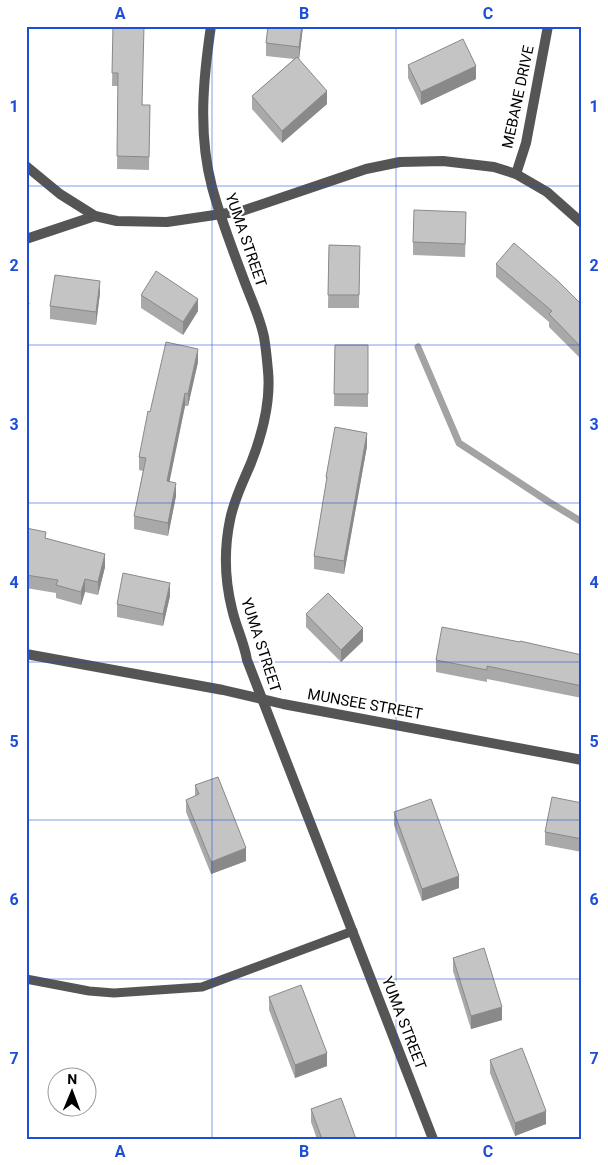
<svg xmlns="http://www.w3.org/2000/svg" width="608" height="1165" font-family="Roboto,sans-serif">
	<rect width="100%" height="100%" fill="#fff"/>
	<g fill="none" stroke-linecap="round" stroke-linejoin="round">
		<path stroke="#a3a3a3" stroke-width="7" d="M 418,347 L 459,443 L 549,502 L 582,522"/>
		<path stroke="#555" stroke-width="9" d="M 26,979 L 89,991 L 114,993 L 202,987 L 353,931"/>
		<g stroke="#555" stroke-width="10">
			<path d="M 211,26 C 203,80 198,134 212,187 C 220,217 233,251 244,280 C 251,299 260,317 264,337 C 266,348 267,360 268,371 C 271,402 262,435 251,463 C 243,482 234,499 230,520 C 224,549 225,581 232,609 C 236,627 244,642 247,660 L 433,1139"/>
			<path d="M 26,166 L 60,194 L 95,216 L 117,221 L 167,222 L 242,211 L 366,169 L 400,162 L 443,161 L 494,167 L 516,174 L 547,192 L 582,223"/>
			<path d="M 516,174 L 526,143 L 548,26"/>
			<path d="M 26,239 L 95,216"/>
			<path d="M 26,654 L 223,690 L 283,704 L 582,760"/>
		</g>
	</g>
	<g fill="#a9a9a9">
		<path d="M 113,26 L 143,105 L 150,105 L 149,170 L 117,169 L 118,86 L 112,86 Z"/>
		<path d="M 268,26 L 303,26 L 299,60 L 327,104 L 282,143 L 252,109 L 252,96 L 294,59 L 266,56 L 266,43 Z"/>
		<path d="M 408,65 L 476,79 L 421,105 L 408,78 Z"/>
		<path d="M 580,87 L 582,87 L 582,106 L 580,100 Z"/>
		<path d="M 466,225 L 465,257 L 413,255 L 413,242 Z"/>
		<path d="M 329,245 L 360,246 L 359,308 L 328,308 Z"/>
		<path d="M 496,264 L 582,305 L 582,360 L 549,327 L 549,322 L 496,277 Z"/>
		<path d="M 100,293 L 96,325 L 50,319 L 50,306 Z"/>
		<path d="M 141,295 L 198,311 L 183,335 L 141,308 Z"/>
		<path d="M 335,345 L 368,345 L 368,407 L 334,406 Z"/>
		<path d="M 198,362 L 188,406 L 185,406 L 169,481 L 176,496 L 168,536 L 134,529 L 134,516 L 143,471 L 139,470 L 139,457 L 150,412 Z"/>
		<path d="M 367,446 L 344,574 L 314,569 L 314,556 L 326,486 L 326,477 Z"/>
		<path d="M 26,528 L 105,567 L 98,595 L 85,592 L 81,605 L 56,598 L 56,593 L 26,588 Z"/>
		<path d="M 170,596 L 163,626 L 117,617 L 117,604 Z"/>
		<path d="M 306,614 L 363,641 L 341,662 L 306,627 Z"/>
		<path d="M 582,655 L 582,698 L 487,679 L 487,682 L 436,672 L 436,660 Z"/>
		<path d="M 195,785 L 246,861 L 211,874 L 186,812 L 186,800 L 195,796 Z"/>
		<path d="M 582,803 L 582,852 L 545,845 L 545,832 Z"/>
		<path d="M 394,812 L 459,888 L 422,901 L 394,825 Z"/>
		<path d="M 453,958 L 502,1020 L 471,1029 L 453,971 Z"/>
		<path d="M 269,997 L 327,1066 L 295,1078 L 269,1010 Z"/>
		<path d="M 490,1060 L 546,1124 L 515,1136 L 490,1073 Z"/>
		<path d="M 311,1109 L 356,1139 L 317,1139 L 311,1122 Z"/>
	</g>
	<g fill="#898989">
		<path d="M 302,26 L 303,26 L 299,60 L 299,47 Z"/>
		<path d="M 476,66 L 476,79 L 421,105 L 421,92 Z"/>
		<path d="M 327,91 L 327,104 L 282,143 L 282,131 Z"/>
		<path d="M 100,281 L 100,293 L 96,325 L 96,312 Z"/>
		<path d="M 198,299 L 198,311 L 183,335 L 183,322 Z"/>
		<path d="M 29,303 L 29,316 L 26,328 L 26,316 Z"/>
		<path d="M 198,349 L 198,362 L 188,406 L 188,394 Z"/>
		<path d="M 185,393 L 185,406 L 167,494 L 167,481 Z"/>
		<path d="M 367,433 L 367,446 L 344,574 L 344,561 Z"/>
		<path d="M 176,483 L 176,496 L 168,536 L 168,523 Z"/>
		<path d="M 105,554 L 105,567 L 98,595 L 98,582 Z"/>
		<path d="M 85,579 L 85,592 L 81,605 L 81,592 Z"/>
		<path d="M 170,583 L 170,596 L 163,626 L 163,614 Z"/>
		<path d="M 363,628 L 363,641 L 341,662 L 341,650 Z"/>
		<path d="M 246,848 L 246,861 L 211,874 L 211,862 Z"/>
		<path d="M 459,876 L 459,888 L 422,901 L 422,889 Z"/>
		<path d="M 502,1007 L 502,1020 L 471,1029 L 471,1016 Z"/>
		<path d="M 327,1053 L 327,1066 L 295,1078 L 295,1065 Z"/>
		<path d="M 546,1111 L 546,1124 L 515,1136 L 515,1123 Z"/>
	</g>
	<g fill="#c4c4c4" stroke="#898989">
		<path d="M 113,26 L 144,26 L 142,105 L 150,105 L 149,157 L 117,156 L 118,73 L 112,73 Z"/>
		<path d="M 268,26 L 302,26 L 299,47 L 266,43 Z"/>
		<path d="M 463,39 L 476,66 L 421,92 L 408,65 Z"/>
		<path d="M 297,57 L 327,91 L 282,131 L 252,96 Z"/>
		<path d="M 414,210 L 466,212 L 465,244 L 413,242 Z"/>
		<path d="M 514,243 L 558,281 L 582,305 L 582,348 L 549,314 L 552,311 L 496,264 Z"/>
		<path d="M 329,245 L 360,246 L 359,295 L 328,295 Z"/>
		<path d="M 156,271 L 198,299 L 183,322 L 141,295 Z"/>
		<path d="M 55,275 L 100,281 L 96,312 L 50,306 Z"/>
		<path d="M 26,303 L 29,303 L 26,316 Z"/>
		<path d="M 166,342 L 198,349 L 188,394 L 185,393 L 167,481 L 176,483 L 168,523 L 134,516 L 146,458 L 139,457 L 148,411 L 150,412 Z"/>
		<path d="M 335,345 L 368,345 L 368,394 L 334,394 Z"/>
		<path d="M 335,427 L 367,433 L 344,561 L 314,556 L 327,477 L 326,477 Z"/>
		<path d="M 26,528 L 46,532 L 45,538 L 105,554 L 98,582 L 85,579 L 81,592 L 56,585 L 58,580 L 26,575 Z"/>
		<path d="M 123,573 L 170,583 L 163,614 L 117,604 Z"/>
		<path d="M 328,593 L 363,628 L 341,650 L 306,614 Z"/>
		<path d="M 442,627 L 520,642 L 520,641 L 582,655 L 582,686 L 487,666 L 487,670 L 436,660 Z"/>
		<path d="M 218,777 L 246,848 L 211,862 L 186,800 L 199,794 L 195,785 Z"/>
		<path d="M 552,797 L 582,803 L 582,839 L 545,832 Z"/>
		<path d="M 431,799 L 459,876 L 422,889 L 394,812 Z"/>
		<path d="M 484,948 L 502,1007 L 471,1016 L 453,958 Z"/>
		<path d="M 301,985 L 327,1053 L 295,1065 L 269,997 Z"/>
		<path d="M 522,1048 L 546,1111 L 515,1123 L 490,1060 Z"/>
		<path d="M 341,1098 L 356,1139 L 322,1139 L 311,1109 Z"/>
	</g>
	<path fill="none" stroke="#1d4ed8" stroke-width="1" stroke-opacity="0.55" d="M 212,26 L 212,1139M 396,26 L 396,1139M 26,186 L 582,186M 26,345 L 582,345M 26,503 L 582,503M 26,662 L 582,662M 26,820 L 582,820M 26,979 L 582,979"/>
	<g text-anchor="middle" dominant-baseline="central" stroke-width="4.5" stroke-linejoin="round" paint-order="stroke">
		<g font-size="15" fill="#000" stroke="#fff">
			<text transform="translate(518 97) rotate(-78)">MEBANE DRIVE</text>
			<text transform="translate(246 240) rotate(71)">YUMA STREET</text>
			<text transform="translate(261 645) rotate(72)">YUMA STREET</text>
			<text transform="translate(365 704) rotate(10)">MUNSEE STREET</text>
			<text transform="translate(404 1023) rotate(69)">YUMA STREET</text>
		</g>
	</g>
	<rect width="608" height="1165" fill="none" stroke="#ffffff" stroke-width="55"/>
	<g transform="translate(72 1092) rotate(1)"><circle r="24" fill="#ffffff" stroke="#999999"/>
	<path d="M0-4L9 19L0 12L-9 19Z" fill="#000000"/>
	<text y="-8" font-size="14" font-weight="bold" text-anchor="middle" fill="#000000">N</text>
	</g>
	<rect x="28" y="28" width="552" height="1110" fill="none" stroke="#1d4ed8" stroke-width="2"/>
	<g font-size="16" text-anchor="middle" font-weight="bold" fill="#1d4ed8">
		<text x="120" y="19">A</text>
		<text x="304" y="19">B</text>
		<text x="488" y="19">C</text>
		<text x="14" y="112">1</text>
		<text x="594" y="112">1</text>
		<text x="14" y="271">2</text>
		<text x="594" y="271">2</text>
		<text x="14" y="430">3</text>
		<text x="594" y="430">3</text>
		<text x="14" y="588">4</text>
		<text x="594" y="588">4</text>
		<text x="14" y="747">5</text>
		<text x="594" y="747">5</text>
		<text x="14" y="905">6</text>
		<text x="594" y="905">6</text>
		<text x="14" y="1064">7</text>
		<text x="594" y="1064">7</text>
		<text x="120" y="1157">A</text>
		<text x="304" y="1157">B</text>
		<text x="488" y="1157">C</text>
	</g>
</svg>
